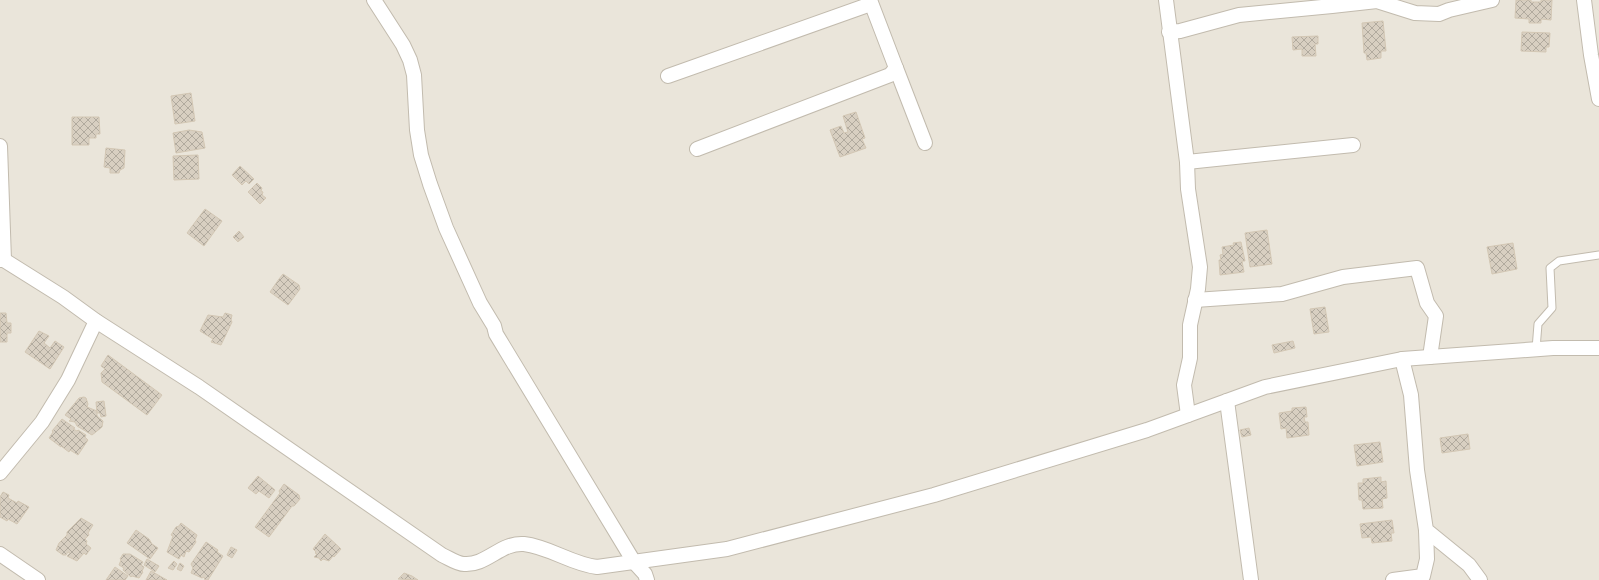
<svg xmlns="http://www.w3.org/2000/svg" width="1599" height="580" font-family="'Nunito Sans',sans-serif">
	<defs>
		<pattern id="building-cross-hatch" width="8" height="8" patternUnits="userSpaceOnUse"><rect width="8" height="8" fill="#d8cfc1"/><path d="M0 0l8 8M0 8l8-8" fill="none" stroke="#b1aa9e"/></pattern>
	</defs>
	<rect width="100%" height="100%" fill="#f6f3ec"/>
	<rect fill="#eae5da" x="0" y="0" width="1599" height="580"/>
	<g fill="url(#building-cross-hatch)" stroke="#d3c7b4">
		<path d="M 1516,0 L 1531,0 L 1531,2 L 1541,2 L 1541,0 L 1552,0 L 1551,20 L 1541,19 L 1541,23 L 1529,23 L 1529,19 L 1515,18 Z"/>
		<path d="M 1383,21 L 1386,51 L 1381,51 L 1381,58 L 1367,60 L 1366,53 L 1364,53 L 1362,23 Z"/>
		<path d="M 1522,32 L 1550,33 L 1549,47 L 1546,47 L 1546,52 L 1521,51 Z"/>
		<path d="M 1318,36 L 1318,44 L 1315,44 L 1316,56 L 1302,56 L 1302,49 L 1293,50 L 1292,37 Z"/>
		<path d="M 191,93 L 195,121 L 175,124 L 171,96 Z"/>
		<path d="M 856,112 L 865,138 L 862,139 L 866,148 L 840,157 L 830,130 L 841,126 L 844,133 L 848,132 L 843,116 Z"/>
		<path d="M 72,117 L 99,117 L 100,134 L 96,134 L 96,138 L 89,138 L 89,145 L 72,145 Z"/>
		<path d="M 189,130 L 202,132 L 205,148 L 176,153 L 173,133 Z"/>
		<path d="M 106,148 L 125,150 L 124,168 L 120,170 L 119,173 L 110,173 L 110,168 L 104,167 Z"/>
		<path d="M 198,155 L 199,179 L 174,180 L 173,156 Z"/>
		<path d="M 240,166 L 254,179 L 249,184 L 246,181 L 242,185 L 232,175 Z"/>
		<path d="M 257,183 L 262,188 L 261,191 L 263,192 L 262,195 L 266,198 L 260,204 L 248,192 Z"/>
		<path d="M 205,209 L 222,221 L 204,246 L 187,233 Z"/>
		<path d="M 1267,230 L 1272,264 L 1250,267 L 1245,233 Z"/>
		<path d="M 239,231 L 244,237 L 239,241 L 240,238 L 238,242 L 233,237 Z"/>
		<path d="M 1241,242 L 1245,261 L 1242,261 L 1244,272 L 1220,275 L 1219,260 L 1221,260 L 1220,255 L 1223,254 L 1222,247 L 1234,245 L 1233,243 Z"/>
		<path d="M 1513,243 L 1517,269 L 1492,274 L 1487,247 Z"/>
		<path d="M 283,274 L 299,285 L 300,289 L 288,305 L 270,292 L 279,279 Z"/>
		<path d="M 1325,307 L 1329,332 L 1314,334 L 1310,309 Z"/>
		<path d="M 0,313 L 6,313 L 7,323 L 11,323 L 11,333 L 7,333 L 7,342 L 0,342 Z"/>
		<path d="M 225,313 L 232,315 L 231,320 L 232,322 L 221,345 L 211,342 L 213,339 L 200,331 L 208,315 L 223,317 Z"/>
		<path d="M 39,331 L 49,336 L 44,343 L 50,348 L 55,341 L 64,347 L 50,369 L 25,352 Z"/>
		<path d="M 1293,341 L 1295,348 L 1274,353 L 1272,345 Z"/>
		<path d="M 108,355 L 162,395 L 147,415 L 102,382 L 101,373 L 105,369 L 101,366 Z"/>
		<path d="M 84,397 L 86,398 L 88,404 L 87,407 L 97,411 L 97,416 L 103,421 L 102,427 L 92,435 L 77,426 L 75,422 L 69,421 L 71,419 L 65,415 L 79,398 Z"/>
		<path d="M 104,401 L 106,416 L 101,417 L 100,413 L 97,413 L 96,402 Z"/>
		<path d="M 1306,407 L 1307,417 L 1304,417 L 1305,422 L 1308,422 L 1309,435 L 1287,438 L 1286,428 L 1281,429 L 1279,413 L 1292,411 L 1292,408 Z"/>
		<path d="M 62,419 L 75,428 L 73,429 L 77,431 L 78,430 L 86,435 L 85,437 L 88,440 L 78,455 L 70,450 L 69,452 L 61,446 L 61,447 L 49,438 L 53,432 L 52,431 Z"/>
		<path d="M 1249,428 L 1251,435 L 1242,437 L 1240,430 Z"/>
		<path d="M 1468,434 L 1470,449 L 1442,453 L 1440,438 Z"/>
		<path d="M 1380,442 L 1383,462 L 1357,466 L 1354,445 Z"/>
		<path d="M 258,476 L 275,490 L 269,498 L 259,491 L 256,494 L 248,488 Z"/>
		<path d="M 1381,477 L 1381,482 L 1386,481 L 1387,498 L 1382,499 L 1383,508 L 1363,509 L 1362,500 L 1359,500 L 1358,483 L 1363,483 L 1363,479 Z"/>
		<path d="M 284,484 L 299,495 L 300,499 L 294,506 L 292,506 L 269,537 L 255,527 L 280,493 L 279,491 Z"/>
		<path d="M 3,492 L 9,495 L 8,498 L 17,503 L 18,501 L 29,507 L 17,524 L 8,519 L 7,521 L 0,517 L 0,497 Z"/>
		<path d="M 81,518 L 93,525 L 88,533 L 89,535 L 85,539 L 87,541 L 86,544 L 91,548 L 86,555 L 84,553 L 77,561 L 67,556 L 70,553 L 68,552 L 66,555 L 63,555 L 56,550 L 59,543 L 67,535 L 67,532 Z"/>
		<path d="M 1392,520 L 1394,533 L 1391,533 L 1392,541 L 1372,543 L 1371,537 L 1362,538 L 1360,524 Z"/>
		<path d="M 181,523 L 197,535 L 195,540 L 196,542 L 189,552 L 186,551 L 184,557 L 181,555 L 179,559 L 167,552 L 173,536 L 171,535 L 176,527 L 179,526 Z"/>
		<path d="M 136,530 L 149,539 L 152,544 L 158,548 L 150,559 L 127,543 Z"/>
		<path d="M 325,534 L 341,549 L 334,557 L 333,556 L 329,561 L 323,559 L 321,561 L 319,558 L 314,557 L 317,554 L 315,553 L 316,552 L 313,549 Z"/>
		<path d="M 206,542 L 218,550 L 217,552 L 223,556 L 208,580 L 205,580 L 204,577 L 202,578 L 191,573 L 193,568 L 191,564 Z"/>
		<path d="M 231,547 L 237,550 L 232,558 L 227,555 Z"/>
		<path d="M 123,554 L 130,554 L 143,562 L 141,565 L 144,567 L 142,571 L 143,572 L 139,578 L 132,576 L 131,577 L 123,570 L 124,568 L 119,565 L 121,560 L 120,559 Z"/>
		<path d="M 147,559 L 159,566 L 155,572 L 144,565 Z"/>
		<path d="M 174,561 L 177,564 L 173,570 L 168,568 Z"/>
		<path d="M 180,563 L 184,566 L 181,571 L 177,569 Z"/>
		<path d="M 115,567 L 128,576 L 125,580 L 106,580 Z"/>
		<path d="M 151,571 L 167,580 L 146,580 Z"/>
		<path d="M 404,573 L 412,576 L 418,580 L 398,579 Z"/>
	</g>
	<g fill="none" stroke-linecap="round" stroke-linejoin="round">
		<defs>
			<path id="service" d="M 1536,349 L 1538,324 L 1552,308 L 1550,268 L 1559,261 L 1599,255"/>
			<g id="minor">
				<path d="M 374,0 L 403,45 L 410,60 L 414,75 L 417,130 L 421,155 L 430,184 L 446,228 L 480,303 L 494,326 L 496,334 L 634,562 L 645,574 L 647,580"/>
				<path d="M 1166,0 L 1187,162 L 1188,189 L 1200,267 L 1198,289 L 1190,325 L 1190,358 L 1184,385 L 1188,415"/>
				<path d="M 1584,0 L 1591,55 L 1599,99"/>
				<path d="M 1169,32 L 1180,31 L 1239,15 L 1332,6 L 1377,1 L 1415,13 L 1439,14 L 1449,10 L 1492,0"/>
				<path d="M 896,68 L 925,143"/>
				<path d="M 668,76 L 871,4"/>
				<path d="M 0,146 L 4,260 L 0,260"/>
				<path d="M 697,149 L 890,75 L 896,68 L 870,0"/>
				<path d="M 1187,162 L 1353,145"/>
				<path d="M 4,260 L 63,297 L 96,321 L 199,387 L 442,555 C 449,558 457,564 464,564 C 486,566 501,542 524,544 C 550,547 571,564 597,567 L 727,549 L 934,495 L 1147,430 L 1265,387 L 1402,359 L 1553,348 L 1599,348"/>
				<path d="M 1195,300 L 1282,294 L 1343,277 L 1417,268 L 1427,303 L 1436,316 L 1430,357"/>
				<path d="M 1402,359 L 1411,395 L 1417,470 L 1426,530 L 1469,565 L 1480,580"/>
				<path d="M 1227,401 L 1251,580"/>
				<path d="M 0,473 L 42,422 L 68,380 L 96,321"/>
				<path d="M 0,554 L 38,580"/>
				<path d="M 1393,580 L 1423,576 L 1427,559 L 1426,530"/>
			</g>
		</defs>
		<use href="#service" stroke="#c2bbae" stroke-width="9"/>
		<use href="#minor" stroke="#c2bbae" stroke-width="16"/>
		<use href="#service" stroke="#fff" stroke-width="7"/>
		<use href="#minor" stroke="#fff" stroke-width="14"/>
	</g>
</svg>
